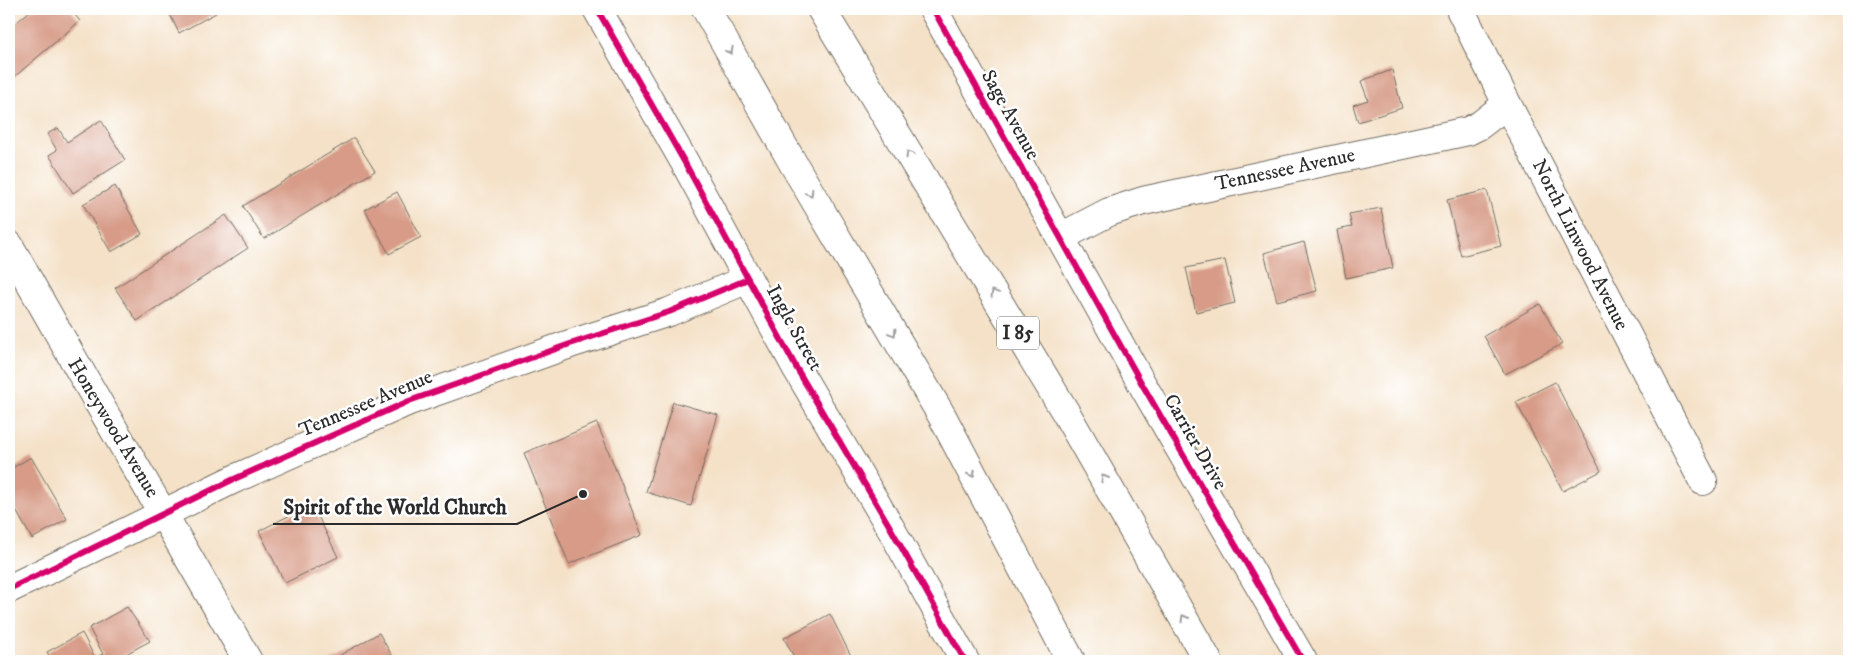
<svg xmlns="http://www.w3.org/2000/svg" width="1858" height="670" font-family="'IM FELL DW Pica',serif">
	<rect width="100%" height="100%" fill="#fff"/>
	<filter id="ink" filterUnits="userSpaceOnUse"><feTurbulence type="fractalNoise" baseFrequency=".02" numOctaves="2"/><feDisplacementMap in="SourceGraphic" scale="10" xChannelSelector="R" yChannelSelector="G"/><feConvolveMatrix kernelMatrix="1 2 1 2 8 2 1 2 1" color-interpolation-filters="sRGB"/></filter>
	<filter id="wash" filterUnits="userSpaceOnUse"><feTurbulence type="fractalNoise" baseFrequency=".0096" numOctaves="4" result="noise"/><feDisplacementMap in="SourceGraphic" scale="20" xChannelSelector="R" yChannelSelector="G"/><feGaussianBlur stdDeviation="1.12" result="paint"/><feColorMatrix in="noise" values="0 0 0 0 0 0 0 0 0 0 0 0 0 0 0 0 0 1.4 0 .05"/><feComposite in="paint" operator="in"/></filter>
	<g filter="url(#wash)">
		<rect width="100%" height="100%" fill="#f4e1c7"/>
		<g id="blocks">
			<g fill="#d79b87">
				<path d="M 32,9 L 70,9 L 80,21 L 13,78 L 9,73 L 9,29 Z"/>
				<path d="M 167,9 L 214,9 L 216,13 L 179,33 Z"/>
				<path d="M 1392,70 L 1402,108 L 1358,122 L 1353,105 L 1368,100 L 1361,81 Z"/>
				<path d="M 101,120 L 125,160 L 73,193 L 49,155 L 57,150 L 47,134 L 58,128 L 67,142 Z"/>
				<path d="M 354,138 L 375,171 L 264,239 L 243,206 Z"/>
				<path d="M 115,186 L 142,234 L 111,252 L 83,204 Z"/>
				<path d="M 1487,190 L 1501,246 L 1461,256 L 1447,200 Z"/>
				<path d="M 397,192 L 421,237 L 389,254 L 365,209 Z"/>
				<path d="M 1381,208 L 1393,268 L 1346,278 L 1337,230 L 1352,227 L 1349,214 Z"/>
				<path d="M 226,215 L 248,248 L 137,321 L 115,288 Z"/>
				<path d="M 1304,242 L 1317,291 L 1277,301 L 1264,253 Z"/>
				<path d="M 1225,260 L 1235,303 L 1196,312 L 1186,268 Z"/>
				<path d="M 1540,304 L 1562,344 L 1505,374 L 1484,336 Z"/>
				<path d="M 1555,382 L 1601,471 L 1563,491 L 1516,402 Z"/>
				<path d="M 673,402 L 718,415 L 691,506 L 646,492 Z"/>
				<path d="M 597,423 L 642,535 L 569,564 L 524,453 Z"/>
				<path d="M 31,457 L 67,519 L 32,539 L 9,498 L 9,470 Z"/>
				<path d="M 312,504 L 338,557 L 285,583 L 259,531 Z"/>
				<path d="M 127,607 L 150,641 L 113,661 L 52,661 L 47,652 L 82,633 L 95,658 L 103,654 L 89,628 Z"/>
				<path d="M 830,614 L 851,656 L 839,661 L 796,661 L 784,638 Z"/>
				<path d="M 379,633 L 395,661 L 330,661 Z"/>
			</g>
		</g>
	</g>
	<g filter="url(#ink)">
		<use href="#blocks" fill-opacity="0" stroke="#716b62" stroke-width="1"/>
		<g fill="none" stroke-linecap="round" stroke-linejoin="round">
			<defs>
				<g id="street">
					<path d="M 1460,9 L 1507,104 L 1703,481"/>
					<path d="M 1061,237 L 1109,212 L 1143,201 L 1468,131 L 1480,125 L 1507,104"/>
					<path d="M 9,245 C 86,385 169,522 248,661"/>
					<path d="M 9,589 L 232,480 L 409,401 L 570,344 L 669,312 L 748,279"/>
				</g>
				<g id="secondary">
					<path d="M 597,9 L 685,163 L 797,369 L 890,527 L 965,661"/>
					<path d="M 933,9 L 1142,384 L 1303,661"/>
				</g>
				<g id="highway">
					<path d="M 706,9 L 794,165 L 942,416 L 1071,661"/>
					<path d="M 821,9 L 1066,413 L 1208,661"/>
				</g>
			</defs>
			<use href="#street" stroke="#716b62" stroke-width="30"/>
			<use href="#secondary" stroke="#716b62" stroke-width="30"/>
			<use href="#highway" stroke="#716b62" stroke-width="30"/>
			<use href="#street" stroke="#fff" stroke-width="28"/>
			<use href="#secondary" stroke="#fff" stroke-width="28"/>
			<use href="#highway" stroke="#fff" stroke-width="28"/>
			<defs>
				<g id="cycleway">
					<path d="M 597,9 L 685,163 L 797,369 L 890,527 L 965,661"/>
					<path d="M 933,9 L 1142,384 L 1303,661"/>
					<path d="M 9,589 L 232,480 L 409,401 L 570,344 L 669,312 L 748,279"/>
				</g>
			</defs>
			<use href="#cycleway" stroke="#fff" stroke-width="9"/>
			<use href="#cycleway" stroke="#d6006c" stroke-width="6"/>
		</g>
		<defs><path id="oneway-chevron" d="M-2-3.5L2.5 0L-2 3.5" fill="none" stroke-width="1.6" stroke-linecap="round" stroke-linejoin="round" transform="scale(1.25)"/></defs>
		<g stroke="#a0a0a0">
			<use href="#oneway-chevron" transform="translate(730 51) rotate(61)"/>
			<use href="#oneway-chevron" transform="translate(909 154) rotate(-121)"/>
			<use href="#oneway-chevron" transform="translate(810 193) rotate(59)"/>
			<use href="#oneway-chevron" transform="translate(994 293) rotate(-121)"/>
			<use href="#oneway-chevron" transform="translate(893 333) rotate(59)"/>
			<use href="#oneway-chevron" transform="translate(972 474) rotate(63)"/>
			<use href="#oneway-chevron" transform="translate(1104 478) rotate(-120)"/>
			<use href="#oneway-chevron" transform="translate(1184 618) rotate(-120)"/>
		</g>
	</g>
	<g text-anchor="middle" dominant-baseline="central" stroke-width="5" stroke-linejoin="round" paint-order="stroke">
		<rect fill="#fff" stroke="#6b6b6b" stroke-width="1" x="997" y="316.5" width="42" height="33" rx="4"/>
		<g font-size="19" font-weight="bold" fill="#2b2b2b">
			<text x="1018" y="333">I 85</text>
		</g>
		<g font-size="20" fill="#2b2b2b" stroke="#fff">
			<text transform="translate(1010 115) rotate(61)">Sage Avenue</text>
			<text transform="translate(1285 170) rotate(-12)">Tennessee Avenue</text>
			<text transform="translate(1580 245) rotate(63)">North Linwood Avenue</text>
			<text transform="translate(794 328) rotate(61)">Ingle Street</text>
			<text transform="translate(366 404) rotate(-23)">Tennessee Avenue</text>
			<text transform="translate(113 428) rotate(59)">Honeywood Avenue</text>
			<text transform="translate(1195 442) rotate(60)">Carrier Drive</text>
		</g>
	</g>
	<path fill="none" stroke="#2b2b2b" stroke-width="2" d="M583 494L517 524H273"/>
	<circle fill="#2b2b2b" stroke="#fff" stroke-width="2" cx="583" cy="494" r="5"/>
	<g font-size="21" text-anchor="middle" font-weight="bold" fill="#2b2b2b" stroke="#fff" stroke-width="5" stroke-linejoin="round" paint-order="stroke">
		<text x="395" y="514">Spirit of the World Church</text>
	</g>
	<rect width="1858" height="670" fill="none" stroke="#fff" stroke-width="30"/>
</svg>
